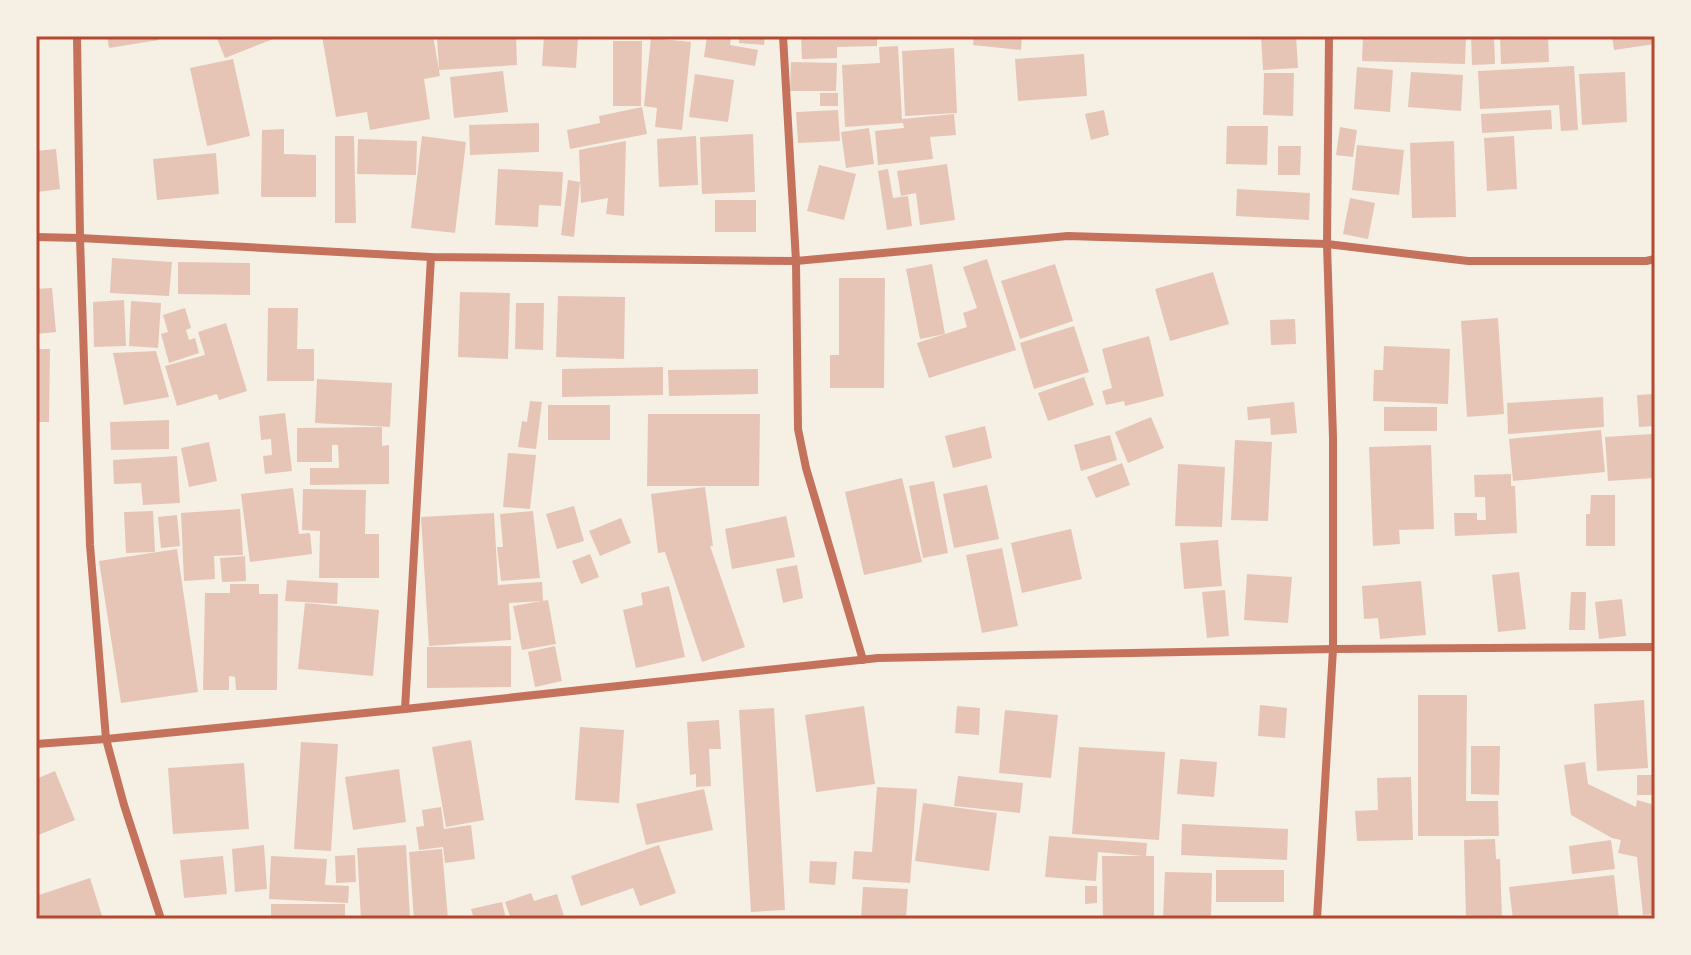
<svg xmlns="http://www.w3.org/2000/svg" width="1691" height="955" font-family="Rubik,sans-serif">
	<rect width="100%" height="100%" fill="#f6efe4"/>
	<g fill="#e6c5b7">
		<path d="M 107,36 L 158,36 L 159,40 L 109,48 Z"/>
		<path d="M 216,36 L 281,36 L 225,58 Z"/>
		<path d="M 322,36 L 433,36 L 440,76 L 424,79 L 430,119 L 370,130 L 367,112 L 336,117 Z"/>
		<path d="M 437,36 L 516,36 L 517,65 L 439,70 Z"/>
		<path d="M 544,36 L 578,36 L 576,68 L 542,66 Z"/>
		<path d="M 707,36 L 731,36 L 730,45 L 758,50 L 755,66 L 704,57 Z"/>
		<path d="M 739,36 L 765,36 L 764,45 L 739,43 Z"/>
		<path d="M 801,36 L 877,36 L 877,46 L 837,47 L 837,58 L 802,59 Z"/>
		<path d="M 974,36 L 1022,36 L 1021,50 L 973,45 Z"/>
		<path d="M 1261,36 L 1296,36 L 1298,68 L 1263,70 Z"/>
		<path d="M 1363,36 L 1466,36 L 1465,64 L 1362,61 Z"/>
		<path d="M 1471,36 L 1494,36 L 1495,64 L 1472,65 Z"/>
		<path d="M 1500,36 L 1548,36 L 1549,62 L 1501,64 Z"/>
		<path d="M 1612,36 L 1655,36 L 1655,44 L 1614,50 Z"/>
		<path d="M 651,38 L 691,42 L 682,130 L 655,127 L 657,108 L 644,106 Z"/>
		<path d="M 613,41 L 642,41 L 641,106 L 613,106 Z"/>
		<path d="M 898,46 L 902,119 L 954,114 L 956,135 L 930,137 L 933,159 L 878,165 L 875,131 L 904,128 L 903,123 L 845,127 L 842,65 L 880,63 L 879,47 Z"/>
		<path d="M 954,48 L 957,113 L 905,116 L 902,51 Z"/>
		<path d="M 1084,54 L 1087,96 L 1018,101 L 1015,59 Z"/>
		<path d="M 233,59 L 250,136 L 207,146 L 190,68 Z"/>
		<path d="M 791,62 L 837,63 L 836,91 L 790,91 Z"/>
		<path d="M 1574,66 L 1578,130 L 1561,131 L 1559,105 L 1480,109 L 1478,71 Z"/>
		<path d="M 1357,67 L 1393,70 L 1390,112 L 1354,109 Z"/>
		<path d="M 503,71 L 508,112 L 454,118 L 450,77 Z"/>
		<path d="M 1411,72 L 1463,75 L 1461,111 L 1408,107 Z"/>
		<path d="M 1625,72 L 1627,122 L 1582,125 L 1579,74 Z"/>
		<path d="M 1264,73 L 1294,73 L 1293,116 L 1263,115 Z"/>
		<path d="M 695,74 L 734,80 L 728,122 L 689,117 Z"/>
		<rect x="820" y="93" width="18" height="13"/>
		<path d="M 642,107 L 647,134 L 570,149 L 567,130 L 600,123 L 599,116 Z"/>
		<path d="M 838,110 L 840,141 L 798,143 L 796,112 Z"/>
		<path d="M 1104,110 L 1109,135 L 1091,140 L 1085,114 Z"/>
		<path d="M 1551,110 L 1552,129 L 1482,133 L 1481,114 Z"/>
		<path d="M 539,123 L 539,152 L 470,155 L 469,125 Z"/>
		<path d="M 1227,126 L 1268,126 L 1267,165 L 1226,164 Z"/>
		<path d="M 1340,127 L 1357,130 L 1353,157 L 1336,155 Z"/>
		<path d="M 869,128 L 874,164 L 846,168 L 841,132 Z"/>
		<path d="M 284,129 L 284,154 L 316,155 L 316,197 L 261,197 L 262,130 Z"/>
		<path d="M 753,134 L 755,192 L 702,194 L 700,137 Z"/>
		<path d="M 335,136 L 354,136 L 356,223 L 335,223 Z"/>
		<path d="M 422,136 L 466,142 L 455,233 L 411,228 Z"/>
		<path d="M 696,136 L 698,185 L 659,187 L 657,139 Z"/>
		<path d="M 1514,136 L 1517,189 L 1487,191 L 1484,138 Z"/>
		<path d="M 358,139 L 417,141 L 416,175 L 357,174 Z"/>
		<path d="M 626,141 L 624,216 L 606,214 L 608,198 L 581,203 L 579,150 Z"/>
		<path d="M 1454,141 L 1456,217 L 1412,218 L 1410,143 Z"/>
		<path d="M 1357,145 L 1404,150 L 1399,195 L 1352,190 Z"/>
		<path d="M 1278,146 L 1301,146 L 1300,175 L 1278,175 Z"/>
		<path d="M 56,149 L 60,189 L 38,192 L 36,151 Z"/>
		<path d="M 216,153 L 219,194 L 157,200 L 153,159 Z"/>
		<path d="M 947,164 L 955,220 L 920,225 L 916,193 L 901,196 L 897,171 Z"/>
		<path d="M 819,165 L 856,174 L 844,220 L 807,211 Z"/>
		<path d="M 498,169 L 563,172 L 561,206 L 539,205 L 538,227 L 495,225 Z"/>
		<path d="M 888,169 L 893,198 L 908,196 L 912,226 L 887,230 L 878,171 Z"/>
		<path d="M 568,180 L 580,182 L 574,237 L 561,235 Z"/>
		<path d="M 1237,189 L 1310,193 L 1309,220 L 1236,216 Z"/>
		<path d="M 1350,198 L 1375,203 L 1368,239 L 1343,234 Z"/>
		<rect x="715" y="200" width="41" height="32"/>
		<path d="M 112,258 L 172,262 L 169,296 L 110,293 Z"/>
		<path d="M 987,259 L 1016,350 L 929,378 L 917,343 L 967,327 L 963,313 L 977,308 L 963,267 Z"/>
		<path d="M 178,262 L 250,263 L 250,295 L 178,294 Z"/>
		<path d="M 932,264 L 945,334 L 920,339 L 906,269 Z"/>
		<path d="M 1055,264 L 1073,321 L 1020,339 L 1001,281 Z"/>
		<path d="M 1213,272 L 1229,324 L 1170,341 L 1155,289 Z"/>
		<path d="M 839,278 L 885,278 L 884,388 L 830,388 L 830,355 L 839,355 Z"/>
		<path d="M 52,288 L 56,332 L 36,334 L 36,289 Z"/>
		<path d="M 460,292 L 510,293 L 508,359 L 458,357 Z"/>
		<path d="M 558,296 L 625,297 L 624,359 L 556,357 Z"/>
		<path d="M 124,300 L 126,346 L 94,347 L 93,302 Z"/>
		<path d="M 131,301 L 161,303 L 158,348 L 129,346 Z"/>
		<path d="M 516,303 L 544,303 L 543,350 L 515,349 Z"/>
		<path d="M 185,308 L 191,328 L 186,330 L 189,340 L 195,338 L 199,353 L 169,363 L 161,334 L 168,332 L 163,315 Z"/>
		<path d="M 268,308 L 298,308 L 297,349 L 314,349 L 314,381 L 267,381 Z"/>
		<path d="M 1498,318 L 1504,414 L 1467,417 L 1461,321 Z"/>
		<path d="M 1295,319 L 1296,344 L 1271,345 L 1270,320 Z"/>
		<path d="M 226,323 L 247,391 L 219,400 L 217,394 L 177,406 L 165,366 L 205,355 L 198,332 Z"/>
		<path d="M 1074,326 L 1089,372 L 1034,389 L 1020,343 Z"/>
		<path d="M 1149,336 L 1164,396 L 1125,406 L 1124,401 L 1106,405 L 1102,391 L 1112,388 L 1102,349 Z"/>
		<path d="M 1384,346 L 1450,349 L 1448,404 L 1373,401 L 1374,370 L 1383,370 Z"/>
		<path d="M 36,349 L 50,349 L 49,422 L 36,422 Z"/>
		<path d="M 156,351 L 169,397 L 124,405 L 113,353 Z"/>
		<path d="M 663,367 L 663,395 L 562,397 L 562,369 Z"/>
		<path d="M 758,369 L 758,394 L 669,396 L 668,370 Z"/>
		<path d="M 1084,377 L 1094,405 L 1048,421 L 1038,393 Z"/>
		<path d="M 317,379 L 392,383 L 390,427 L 315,423 Z"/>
		<path d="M 1655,394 L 1655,426 L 1639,427 L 1637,395 Z"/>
		<path d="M 1603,397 L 1604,427 L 1508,434 L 1507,403 Z"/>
		<path d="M 530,401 L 542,402 L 536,449 L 518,447 L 522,421 L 527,422 Z"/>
		<path d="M 1294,402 L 1297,433 L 1271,435 L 1270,418 L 1248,420 L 1247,407 Z"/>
		<rect x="548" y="405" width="62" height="35"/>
		<rect x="1384" y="407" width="53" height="24"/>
		<path d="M 285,413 L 292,471 L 265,474 L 263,456 L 272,455 L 271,439 L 261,440 L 259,416 Z"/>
		<path d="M 648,414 L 760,414 L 759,486 L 647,486 Z"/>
		<path d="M 1151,417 L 1164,448 L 1128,463 L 1115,432 Z"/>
		<path d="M 169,420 L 169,449 L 111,450 L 110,422 Z"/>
		<path d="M 985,426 L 992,458 L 953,468 L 945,436 Z"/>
		<path d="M 382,427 L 382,446 L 389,445 L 389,484 L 310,485 L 310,468 L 339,468 L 338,445 L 332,445 L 332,462 L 297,462 L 297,428 Z"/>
		<path d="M 1601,430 L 1605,472 L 1513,481 L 1509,439 Z"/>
		<path d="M 1652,434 L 1654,478 L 1608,481 L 1605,437 Z"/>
		<path d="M 1110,435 L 1117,460 L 1081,471 L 1074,445 Z"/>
		<path d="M 1235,440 L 1272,442 L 1268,521 L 1231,520 Z"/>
		<path d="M 209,442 L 217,481 L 189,487 L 181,448 Z"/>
		<path d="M 1431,445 L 1434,529 L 1399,530 L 1400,544 L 1373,546 L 1369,447 Z"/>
		<path d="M 508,453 L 536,455 L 530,509 L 503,507 Z"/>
		<path d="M 177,456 L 180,503 L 143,505 L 141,483 L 114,484 L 113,460 Z"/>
		<path d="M 1122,463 L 1130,485 L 1096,498 L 1087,477 Z"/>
		<path d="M 1178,464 L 1225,467 L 1222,527 L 1175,526 Z"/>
		<path d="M 1511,474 L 1511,486 L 1515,486 L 1517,533 L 1455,536 L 1454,513 L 1477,513 L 1477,520 L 1486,520 L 1485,497 L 1475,497 L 1474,475 Z"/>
		<path d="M 902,478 L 922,562 L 864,575 L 845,492 Z"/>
		<path d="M 934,481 L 948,553 L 923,558 L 909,486 Z"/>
		<path d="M 987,485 L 999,539 L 954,548 L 943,494 Z"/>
		<path d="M 705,487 L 713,546 L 710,546 L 745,647 L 702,662 L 665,552 L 658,553 L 651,494 Z"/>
		<path d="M 293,488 L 299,534 L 310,533 L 312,554 L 250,562 L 241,494 Z"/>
		<path d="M 303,489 L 366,490 L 365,534 L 379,534 L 379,578 L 319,578 L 320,531 L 302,530 Z"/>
		<path d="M 1591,495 L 1615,495 L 1615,546 L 1586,546 L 1586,514 L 1590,514 Z"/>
		<path d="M 574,506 L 584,541 L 557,549 L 546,514 Z"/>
		<path d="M 240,509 L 243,555 L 214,556 L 215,579 L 184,581 L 181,513 Z"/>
		<path d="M 153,511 L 155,552 L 126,553 L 124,512 Z"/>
		<path d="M 533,511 L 540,578 L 501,581 L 497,547 L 503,547 L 500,514 Z"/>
		<path d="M 494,513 L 498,585 L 542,582 L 543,601 L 509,603 L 511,640 L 429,646 L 421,517 Z"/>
		<path d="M 177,515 L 180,546 L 161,548 L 158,517 Z"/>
		<path d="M 786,516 L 795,557 L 732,569 L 725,529 Z"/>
		<path d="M 621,518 L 631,543 L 600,556 L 589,531 Z"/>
		<path d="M 1071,529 L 1082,579 L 1022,593 L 1011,543 Z"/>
		<path d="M 1218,540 L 1222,586 L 1184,589 L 1180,543 Z"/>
		<path d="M 1002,548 L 1018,626 L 982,633 L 966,555 Z"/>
		<path d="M 177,549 L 198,692 L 121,703 L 99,561 Z"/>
		<path d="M 590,554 L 599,577 L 581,584 L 572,561 Z"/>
		<path d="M 245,556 L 246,581 L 222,582 L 220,558 Z"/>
		<path d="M 797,565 L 803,598 L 783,603 L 776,569 Z"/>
		<path d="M 1519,572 L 1526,629 L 1498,632 L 1492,575 Z"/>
		<path d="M 1247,574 L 1292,577 L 1288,623 L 1244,620 Z"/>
		<path d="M 287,580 L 338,583 L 337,604 L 285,601 Z"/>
		<path d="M 1421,581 L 1426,635 L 1380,639 L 1378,618 L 1364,619 L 1362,586 Z"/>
		<path d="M 230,584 L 259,584 L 259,594 L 278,594 L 277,690 L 236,690 L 235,677 L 229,676 L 229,690 L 203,690 L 205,593 L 230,593 Z"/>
		<path d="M 669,586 L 685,657 L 636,668 L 623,610 L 643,605 L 641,593 Z"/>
		<path d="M 1225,590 L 1229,636 L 1207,638 L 1202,592 Z"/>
		<path d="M 1571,592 L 1586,592 L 1585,630 L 1569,630 Z"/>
		<path d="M 1622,599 L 1626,636 L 1599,639 L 1595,602 Z"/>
		<path d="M 548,600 L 556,644 L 522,650 L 513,606 Z"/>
		<path d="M 305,603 L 379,610 L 373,676 L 298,669 Z"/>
		<path d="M 511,646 L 511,687 L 427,688 L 427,647 Z"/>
		<path d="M 555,646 L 562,681 L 535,687 L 528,652 Z"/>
		<path d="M 1418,695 L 1467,695 L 1466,801 L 1498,801 L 1499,836 L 1418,836 Z"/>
		<path d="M 1644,700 L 1648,768 L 1597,771 L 1594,704 Z"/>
		<path d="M 1260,705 L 1287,708 L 1285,738 L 1258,736 Z"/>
		<path d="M 864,706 L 875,784 L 816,792 L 805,715 Z"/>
		<path d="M 957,706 L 980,708 L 979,735 L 955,733 Z"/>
		<path d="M 774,708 L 785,910 L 751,912 L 739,710 Z"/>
		<path d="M 1005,710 L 1058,715 L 1051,778 L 999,773 Z"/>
		<path d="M 719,720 L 721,749 L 709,749 L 711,786 L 696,787 L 696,774 L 690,775 L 687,722 Z"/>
		<path d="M 580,727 L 624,730 L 619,803 L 575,800 Z"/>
		<path d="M 471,740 L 484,820 L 446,827 L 432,747 Z"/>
		<path d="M 301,742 L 338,744 L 331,851 L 294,849 Z"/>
		<path d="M 1471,746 L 1500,746 L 1499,795 L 1471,794 Z"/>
		<path d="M 1079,747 L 1165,752 L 1159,840 L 1072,834 Z"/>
		<path d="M 1180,759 L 1217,762 L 1214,797 L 1177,794 Z"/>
		<path d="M 1585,762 L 1588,784 L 1636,807 L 1637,800 L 1655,805 L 1655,914 L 1643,915 L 1637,857 L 1618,853 L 1621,840 L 1612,838 L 1571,815 L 1564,765 Z"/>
		<path d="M 244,763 L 249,829 L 173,834 L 168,768 Z"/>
		<path d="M 399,769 L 406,822 L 353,830 L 345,777 Z"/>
		<path d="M 55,771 L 75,820 L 36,836 L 36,779 Z"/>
		<rect x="1637" y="775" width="18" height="20"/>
		<path d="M 958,776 L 1023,783 L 1020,813 L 954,806 Z"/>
		<path d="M 1411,777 L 1413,840 L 1357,841 L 1355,811 L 1378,810 L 1377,778 Z"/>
		<path d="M 877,787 L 917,789 L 910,883 L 852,879 L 854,851 L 872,852 Z"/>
		<path d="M 704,789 L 713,830 L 646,845 L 636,804 Z"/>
		<path d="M 923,803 L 997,813 L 989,871 L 915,861 Z"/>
		<path d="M 441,807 L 444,829 L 471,825 L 475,859 L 445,863 L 443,847 L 419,850 L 416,827 L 424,826 L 422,810 Z"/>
		<path d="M 1182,824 L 1288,829 L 1287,860 L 1181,855 Z"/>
		<path d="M 1049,836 L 1147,843 L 1146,856 L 1154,856 L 1154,919 L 1103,919 L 1102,856 L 1143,856 L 1098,852 L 1096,881 L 1045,877 Z"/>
		<path d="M 1495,839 L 1496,859 L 1500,859 L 1502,919 L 1466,919 L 1464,840 Z"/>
		<path d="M 1611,840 L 1615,869 L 1572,874 L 1569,846 Z"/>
		<path d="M 264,845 L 267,889 L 235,892 L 232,849 Z"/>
		<path d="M 406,845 L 410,919 L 361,919 L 357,848 Z"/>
		<path d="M 659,845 L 676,893 L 640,906 L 633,888 L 581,906 L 571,876 Z"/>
		<path d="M 442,849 L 448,919 L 414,919 L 409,852 Z"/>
		<path d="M 355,855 L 356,882 L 336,883 L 335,856 Z"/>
		<path d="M 223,856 L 227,894 L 184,898 L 180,860 Z"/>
		<path d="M 271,856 L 327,859 L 325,885 L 349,886 L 348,903 L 269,899 Z"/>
		<path d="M 810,861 L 837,862 L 835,885 L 809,883 Z"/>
		<rect x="1216" y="870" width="68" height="32"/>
		<path d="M 1165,872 L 1212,873 L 1211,919 L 1163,918 Z"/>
		<path d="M 1614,875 L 1619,919 L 1513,919 L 1509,887 Z"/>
		<path d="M 90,878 L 103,919 L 36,919 L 36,896 Z"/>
		<path d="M 1085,886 L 1097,886 L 1097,903 L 1085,904 Z"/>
		<path d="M 863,887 L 908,889 L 906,919 L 861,919 Z"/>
		<path d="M 531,893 L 534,901 L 557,894 L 565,919 L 511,919 L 505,902 Z"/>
		<path d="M 502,902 L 506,919 L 474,919 L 471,909 Z"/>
		<rect x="271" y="904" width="74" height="15"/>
	</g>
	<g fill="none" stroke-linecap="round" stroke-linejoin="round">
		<g stroke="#c5725c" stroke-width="8">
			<path d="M 77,36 L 80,238 L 90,545 L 106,739 L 124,805 L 161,919"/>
			<path d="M 783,36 L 796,261 L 798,429 L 806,468 L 863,660"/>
			<path d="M 36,237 L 80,238 L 431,257 L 796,261 L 1068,236 L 1327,244 L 1468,261 L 1646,261 L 1655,259"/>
			<path d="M 405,709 L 431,257"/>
			<path d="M 36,744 L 106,739 L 405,709 L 878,658 L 1333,649 L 1655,647"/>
			<path d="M 1317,919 L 1333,649 L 1333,438 L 1327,244 L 1329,36"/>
		</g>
	</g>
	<rect width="1691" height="955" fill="none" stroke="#f6efe4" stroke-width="76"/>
	<rect x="38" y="38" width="1615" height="879" fill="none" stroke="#b5482f" stroke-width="3"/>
</svg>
